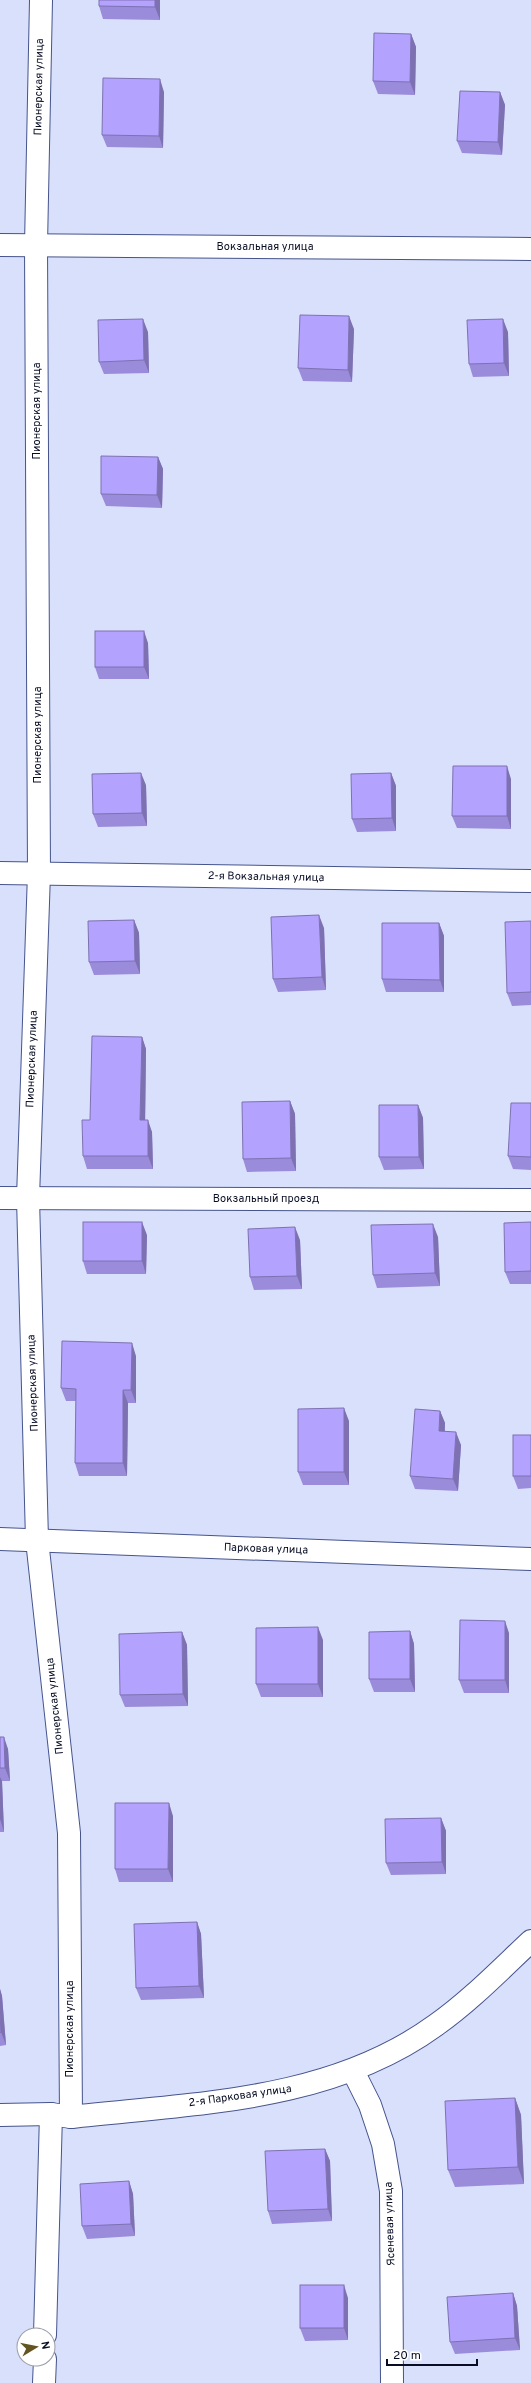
<svg xmlns="http://www.w3.org/2000/svg" width="531" height="2383" font-family="Overpass,sans-serif">
	<rect width="100%" height="100%" fill="#d8e0fb"/>
	<g fill="none" stroke-linecap="round" stroke-linejoin="round">
		<defs>
			<g id="minor">
				<path d="M 41,0 L 36,245 L 39,873 L 28,1198 L 37,1540 L 69,1833 L 71,2117"/>
				<path d="M 0,245 L 531,249"/>
				<path d="M 0,873 L 531,881"/>
				<path d="M 0,1198 L 531,1200"/>
				<path d="M 0,1539 L 531,1559"/>
				<path d="M 353,2071 L 370,2105 L 383,2144 L 391,2191 L 392,2383"/>
				<path d="M 0,2115 L 51,2114 L 71,2117 C 196,2103 330,2102 436,2025 C 470,2001 500,1970 531,1941"/>
				<path d="M 45,2335 L 51,2114"/>
				<path d="M 44,2383 L 45,2359"/>
			</g>
		</defs>
		<use href="#minor" stroke="#46548d" stroke-width="24"/>
		<use href="#minor" stroke="#fff" stroke-width="22"/>
	</g>
	<g fill="#9b8bdb">
		<path d="M 160,0 L 160,20 L 103,19 L 99,6 Z"/>
		<path d="M 411,34 L 416,47 L 415,95 L 378,94 L 373,81 Z"/>
		<path d="M 164,92 L 163,148 L 107,147 L 102,135 Z"/>
		<path d="M 500,92 L 505,105 L 502,155 L 462,153 L 457,141 Z"/>
		<path d="M 354,329 L 352,382 L 303,381 L 298,368 Z"/>
		<path d="M 148,332 L 149,373 L 104,374 L 99,362 Z"/>
		<path d="M 508,332 L 509,376 L 473,377 L 469,364 Z"/>
		<path d="M 158,457 L 163,469 L 162,508 L 106,506 L 101,494 Z"/>
		<path d="M 148,643 L 149,679 L 99,679 L 95,667 Z"/>
		<path d="M 391,773 L 396,786 L 396,831 L 357,832 L 352,819 Z"/>
		<path d="M 511,779 L 511,829 L 457,828 L 452,816 Z"/>
		<path d="M 146,785 L 147,826 L 98,827 L 93,814 Z"/>
		<path d="M 134,920 L 139,933 L 140,974 L 94,975 L 89,962 Z"/>
		<path d="M 531,921 L 531,1005 L 512,1006 L 507,993 Z"/>
		<path d="M 439,923 L 444,936 L 444,992 L 386,992 L 382,979 Z"/>
		<path d="M 324,928 L 326,990 L 278,992 L 273,979 Z"/>
		<path d="M 142,1037 L 146,1049 L 145,1120 L 152,1132 L 153,1169 L 87,1169 L 83,1156 L 90,1120 Z"/>
		<path d="M 290,1101 L 295,1114 L 296,1171 L 247,1172 L 243,1159 Z"/>
		<path d="M 531,1103 L 531,1170 L 513,1169 L 508,1156 Z"/>
		<path d="M 418,1105 L 423,1118 L 424,1169 L 384,1170 L 379,1157 Z"/>
		<path d="M 531,1222 L 531,1284 L 510,1284 L 505,1272 Z"/>
		<path d="M 147,1235 L 146,1274 L 87,1274 L 83,1261 Z"/>
		<path d="M 438,1237 L 440,1286 L 377,1288 L 373,1275 Z"/>
		<path d="M 300,1240 L 302,1289 L 254,1290 L 250,1277 Z"/>
		<path d="M 136,1356 L 136,1403 L 128,1403 L 127,1476 L 79,1476 L 75,1463 L 76,1401 L 66,1401 L 61,1388 Z"/>
		<path d="M 440,1411 L 445,1423 L 445,1432 L 461,1445 L 458,1491 L 415,1489 L 410,1476 Z"/>
		<path d="M 349,1421 L 349,1485 L 303,1485 L 298,1472 Z"/>
		<path d="M 531,1435 L 531,1488 L 518,1489 L 513,1476 Z"/>
		<path d="M 410,1631 L 414,1644 L 415,1692 L 374,1692 L 369,1679 Z"/>
		<path d="M 182,1632 L 187,1645 L 188,1706 L 125,1707 L 120,1695 Z"/>
		<path d="M 509,1633 L 509,1693 L 464,1693 L 459,1680 Z"/>
		<path d="M 323,1640 L 323,1697 L 261,1697 L 256,1684 Z"/>
		<path d="M 0,1737 L 8,1749 L 10,1781 L 2,1781 L 4,1832 L 0,1832 Z"/>
		<path d="M 173,1816 L 173,1882 L 119,1882 L 115,1869 Z"/>
		<path d="M 441,1818 L 446,1831 L 446,1874 L 391,1875 L 386,1863 Z"/>
		<path d="M 197,1922 L 201,1934 L 204,1998 L 141,2000 L 136,1988 Z"/>
		<path d="M 0,1989 L 2,1996 L 6,2045 L 0,2046 Z"/>
		<path d="M 515,2098 L 521,2115 L 524,2184 L 455,2187 L 448,2170 Z"/>
		<path d="M 325,2149 L 330,2161 L 332,2221 L 272,2224 L 268,2211 Z"/>
		<path d="M 129,2181 L 133,2194 L 135,2236 L 87,2239 L 82,2226 Z"/>
		<path d="M 513,2293 L 517,2306 L 520,2350 L 455,2354 L 450,2342 Z"/>
		<path d="M 348,2298 L 348,2340 L 305,2341 L 300,2328 Z"/>
	</g>
	<g fill="#7e71b2">
		<path d="M 155,0 L 160,0 L 160,20 L 155,7 Z"/>
		<path d="M 411,34 L 416,47 L 415,95 L 410,82 Z"/>
		<path d="M 160,79 L 164,92 L 163,148 L 159,136 Z"/>
		<path d="M 500,92 L 505,105 L 502,155 L 498,142 Z"/>
		<path d="M 349,316 L 354,329 L 352,382 L 348,370 Z"/>
		<path d="M 143,319 L 148,332 L 149,373 L 144,360 Z"/>
		<path d="M 503,319 L 508,332 L 509,376 L 504,363 Z"/>
		<path d="M 158,457 L 163,469 L 162,508 L 157,495 Z"/>
		<path d="M 144,631 L 148,643 L 149,679 L 144,667 Z"/>
		<path d="M 507,766 L 511,779 L 511,829 L 507,816 Z"/>
		<path d="M 141,773 L 146,785 L 147,826 L 142,813 Z"/>
		<path d="M 391,773 L 396,786 L 396,831 L 392,818 Z"/>
		<path d="M 319,915 L 324,928 L 326,990 L 322,977 Z"/>
		<path d="M 134,920 L 139,933 L 140,974 L 135,961 Z"/>
		<path d="M 439,923 L 444,936 L 444,992 L 440,980 Z"/>
		<path d="M 142,1037 L 146,1049 L 145,1132 L 140,1120 Z"/>
		<path d="M 290,1101 L 295,1114 L 296,1171 L 291,1158 Z"/>
		<path d="M 418,1105 L 423,1118 L 424,1169 L 419,1157 Z"/>
		<path d="M 148,1120 L 152,1132 L 153,1169 L 148,1156 Z"/>
		<path d="M 142,1222 L 147,1235 L 146,1274 L 142,1261 Z"/>
		<path d="M 433,1224 L 438,1237 L 440,1286 L 435,1273 Z"/>
		<path d="M 295,1227 L 300,1240 L 302,1289 L 297,1276 Z"/>
		<path d="M 132,1343 L 136,1356 L 136,1403 L 131,1390 Z"/>
		<path d="M 123,1390 L 128,1403 L 127,1476 L 123,1463 Z"/>
		<path d="M 344,1408 L 349,1421 L 349,1485 L 344,1472 Z"/>
		<path d="M 440,1411 L 445,1423 L 444,1444 L 439,1431 Z"/>
		<path d="M 456,1432 L 461,1445 L 458,1491 L 453,1479 Z"/>
		<path d="M 505,1621 L 509,1633 L 509,1693 L 505,1680 Z"/>
		<path d="M 318,1627 L 323,1640 L 323,1697 L 318,1684 Z"/>
		<path d="M 410,1631 L 414,1644 L 415,1692 L 410,1679 Z"/>
		<path d="M 182,1632 L 187,1645 L 188,1706 L 183,1694 Z"/>
		<path d="M 4,1737 L 8,1749 L 10,1781 L 5,1768 Z"/>
		<path d="M 0,1777 L 2,1781 L 4,1832 L 0,1819 Z"/>
		<path d="M 169,1803 L 173,1816 L 173,1882 L 168,1869 Z"/>
		<path d="M 441,1818 L 446,1831 L 446,1874 L 442,1862 Z"/>
		<path d="M 197,1922 L 201,1934 L 204,1998 L 199,1986 Z"/>
		<path d="M 0,1989 L 2,1996 L 6,2045 L 1,2032 L 0,2013 Z"/>
		<path d="M 515,2098 L 521,2115 L 524,2184 L 518,2167 Z"/>
		<path d="M 325,2149 L 330,2161 L 332,2221 L 328,2209 Z"/>
		<path d="M 129,2181 L 133,2194 L 135,2236 L 131,2224 Z"/>
		<path d="M 344,2285 L 348,2298 L 348,2340 L 344,2328 Z"/>
		<path d="M 513,2293 L 517,2306 L 520,2350 L 515,2338 Z"/>
	</g>
	<g fill="#b4a2ff" stroke="#7e71b2">
		<path d="M 99,0 L 155,0 L 155,7 L 99,6 Z"/>
		<path d="M 374,33 L 411,34 L 410,82 L 373,81 Z"/>
		<path d="M 103,78 L 160,79 L 159,136 L 102,135 Z"/>
		<path d="M 460,91 L 500,92 L 498,142 L 457,141 Z"/>
		<path d="M 300,315 L 349,316 L 348,370 L 298,368 Z"/>
		<path d="M 143,319 L 144,360 L 99,362 L 98,320 Z"/>
		<path d="M 503,319 L 504,363 L 469,364 L 467,320 Z"/>
		<path d="M 101,456 L 158,457 L 157,495 L 101,494 Z"/>
		<rect x="95" y="631" width="49" height="36"/>
		<path d="M 453,766 L 507,766 L 507,816 L 452,816 Z"/>
		<path d="M 141,773 L 142,813 L 93,814 L 92,774 Z"/>
		<path d="M 391,773 L 392,818 L 352,819 L 351,774 Z"/>
		<path d="M 319,915 L 322,977 L 273,979 L 271,917 Z"/>
		<path d="M 134,920 L 135,961 L 89,962 L 88,921 Z"/>
		<path d="M 531,921 L 531,992 L 507,993 L 505,922 Z"/>
		<path d="M 382,923 L 439,923 L 440,980 L 382,979 Z"/>
		<path d="M 92,1036 L 142,1037 L 140,1120 L 148,1120 L 148,1156 L 83,1156 L 82,1120 L 90,1120 Z"/>
		<path d="M 290,1101 L 291,1158 L 243,1159 L 242,1102 Z"/>
		<path d="M 511,1103 L 531,1103 L 531,1157 L 508,1156 Z"/>
		<path d="M 379,1105 L 418,1105 L 419,1157 L 379,1157 Z"/>
		<rect x="83" y="1222" width="59" height="39"/>
		<path d="M 531,1222 L 531,1271 L 505,1272 L 504,1223 Z"/>
		<path d="M 433,1224 L 435,1273 L 373,1275 L 371,1225 Z"/>
		<path d="M 295,1227 L 297,1276 L 250,1277 L 248,1229 Z"/>
		<path d="M 62,1341 L 132,1343 L 131,1390 L 123,1390 L 123,1463 L 75,1463 L 76,1389 L 61,1388 Z"/>
		<path d="M 344,1408 L 344,1472 L 298,1472 L 298,1409 Z"/>
		<path d="M 415,1409 L 440,1411 L 439,1431 L 456,1432 L 453,1479 L 410,1476 Z"/>
		<rect x="513" y="1435" width="18" height="41"/>
		<path d="M 460,1620 L 505,1621 L 505,1680 L 459,1680 Z"/>
		<path d="M 318,1627 L 318,1684 L 256,1684 L 256,1628 Z"/>
		<path d="M 410,1631 L 410,1679 L 369,1679 L 369,1632 Z"/>
		<path d="M 182,1632 L 183,1694 L 120,1695 L 119,1634 Z"/>
		<path d="M 0,1737 L 4,1737 L 5,1768 L 0,1768 Z"/>
		<path d="M 115,1803 L 169,1803 L 168,1869 L 115,1869 Z"/>
		<path d="M 441,1818 L 442,1862 L 386,1863 L 385,1819 Z"/>
		<path d="M 197,1922 L 199,1986 L 136,1988 L 134,1924 Z"/>
		<path d="M 0,2013 L 1,2032 L 0,2033 Z"/>
		<path d="M 515,2098 L 518,2167 L 448,2170 L 445,2101 Z"/>
		<path d="M 325,2149 L 328,2209 L 268,2211 L 265,2151 Z"/>
		<path d="M 129,2181 L 131,2224 L 82,2226 L 80,2184 Z"/>
		<rect x="300" y="2285" width="44" height="43"/>
		<path d="M 513,2293 L 515,2338 L 450,2342 L 447,2297 Z"/>
	</g>
	<g text-anchor="middle" dominant-baseline="central" stroke-width="3.5" stroke-linejoin="round" paint-order="stroke">
		<g font-size="11" fill="#080d23" stroke="#fff">
			<text transform="translate(39 87) rotate(-89)">Пионерская улица</text>
			<text x="265" y="247">Вокзальная улица</text>
			<text transform="translate(37 411) rotate(-90)">Пионерская улица</text>
			<text transform="translate(38 735) rotate(-90)">Пионерская улица</text>
			<text transform="translate(266 877) rotate(1)">2-я Вокзальная улица</text>
			<text transform="translate(32 1059) rotate(-88)">Пионерская улица</text>
			<text x="266" y="1199">Вокзальный проезд</text>
			<text transform="translate(33 1383) rotate(-92)">Пионерская улица</text>
			<text transform="translate(266 1549) rotate(2)">Парковая улица</text>
			<text transform="translate(55 1706) rotate(-96)">Пионерская улица</text>
			<text transform="translate(70 2029) rotate(-90)">Пионерская улица</text>
			<text transform="translate(240 2096) rotate(-8)">2-я Парковая улица</text>
			<text transform="translate(390 2224) rotate(-92)">Ясеневая улица</text>
		</g>
	</g>
	<g transform="translate(36 2347) rotate(80)"><circle r="19" fill="#ffffff" stroke="#9c9ea7"/>
	<path d="M0-3L7 15L0 10L-7 15Z" fill="#645422"/>
	<text y="-6" font-size="11" font-weight="bold" text-anchor="middle" fill="#080d23">N</text>
	</g>
	<path d="M387 2359v6h90v-6" fill="none" stroke="#080d23" stroke-width="2"/>
	<text x="393" y="2359" font-size="12" fill="#080d23" stroke="#ffffff" stroke-width="3" paint-order="stroke">20 m</text>
</svg>
